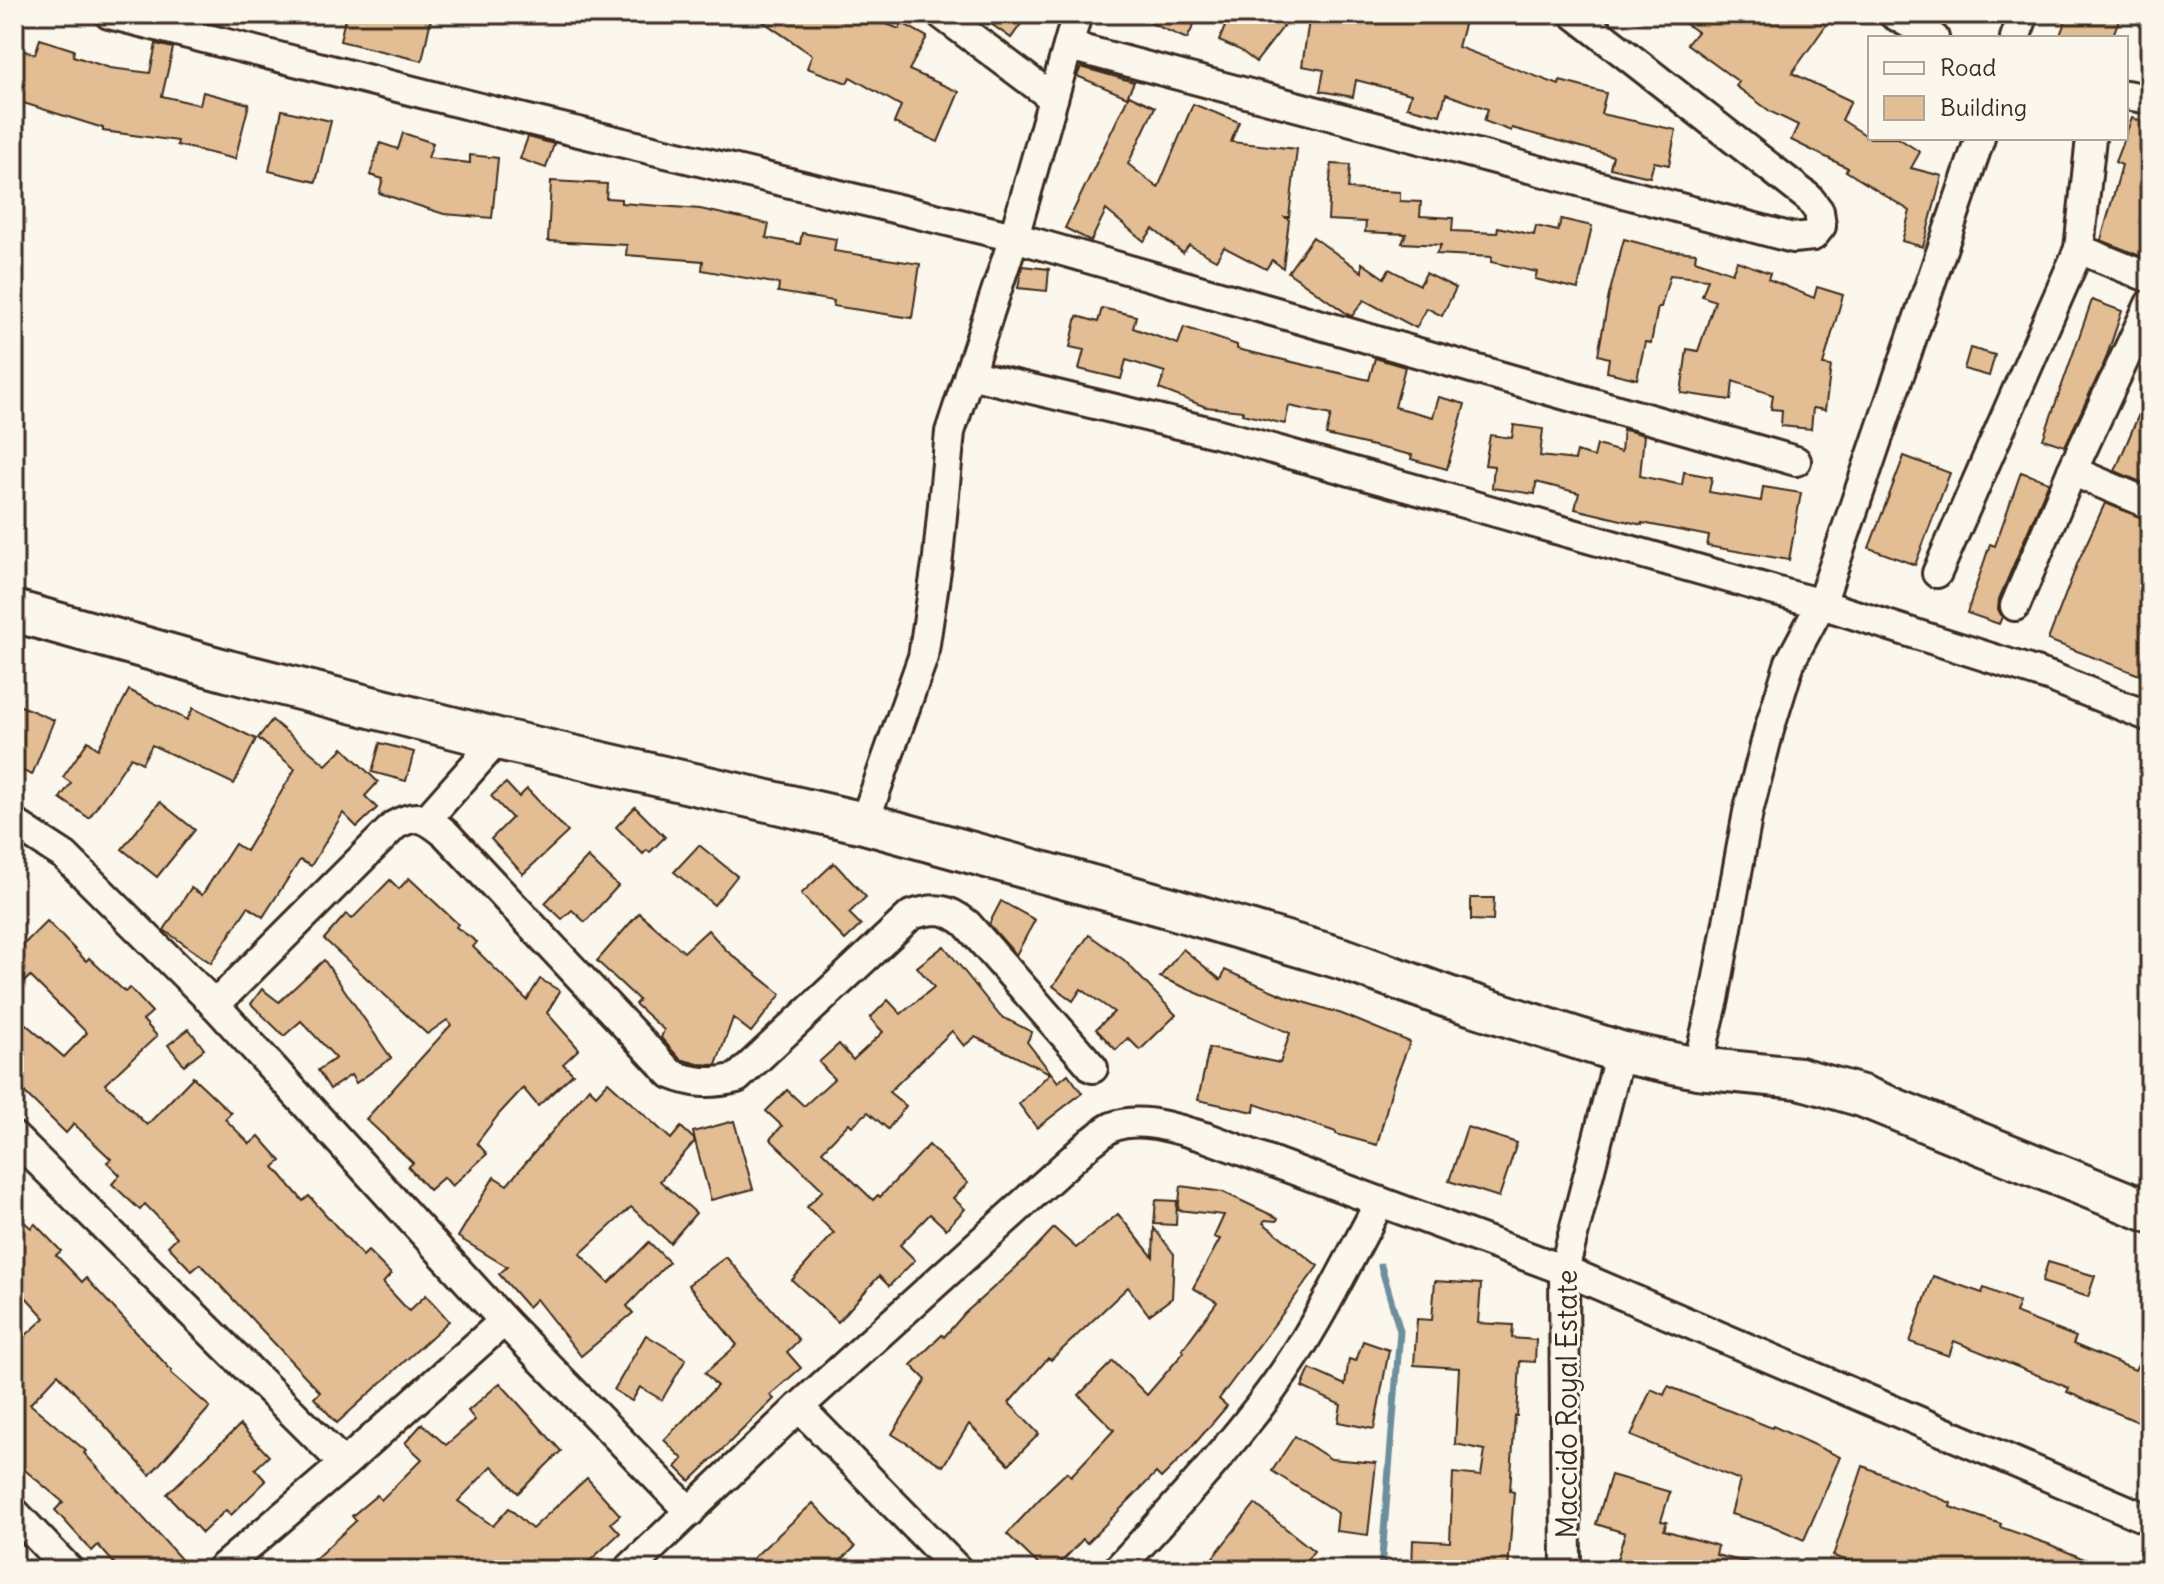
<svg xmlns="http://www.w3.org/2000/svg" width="2164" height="1584" font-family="Delius,sans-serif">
	<rect width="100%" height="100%" fill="#fbf7ec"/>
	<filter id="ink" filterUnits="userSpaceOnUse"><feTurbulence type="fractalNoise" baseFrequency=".0125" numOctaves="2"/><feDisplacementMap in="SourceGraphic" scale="16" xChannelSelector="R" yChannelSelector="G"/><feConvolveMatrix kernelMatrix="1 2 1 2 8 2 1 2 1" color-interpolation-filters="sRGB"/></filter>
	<g filter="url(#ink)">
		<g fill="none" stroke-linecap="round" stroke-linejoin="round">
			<path stroke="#6d8e9c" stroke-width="7" d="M 1381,1266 L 1400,1331 L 1381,1570"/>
		</g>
		<g fill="#e3be94" stroke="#3b2a1e" stroke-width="2">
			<path d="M 346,14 L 432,14 L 422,61 L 340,41 Z"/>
			<path d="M 752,14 L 862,14 L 899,29 L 902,23 L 927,37 L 909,70 L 959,92 L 938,142 L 894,123 L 901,106 L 850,77 L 847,83 L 807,68 L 812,55 Z"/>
			<path d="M 977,14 L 1028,14 L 1011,38 Z"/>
			<path d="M 1130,14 L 1199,14 L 1187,39 Z"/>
			<path d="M 1230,14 L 1293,14 L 1256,62 L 1240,50 L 1219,41 Z"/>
			<path d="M 1310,14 L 1467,14 L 1458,47 L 1559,85 L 1560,81 L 1606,93 L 1601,114 L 1676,130 L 1669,165 L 1654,162 L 1650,177 L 1610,168 L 1613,156 L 1512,128 L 1511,131 L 1484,121 L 1488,109 L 1446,94 L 1440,115 L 1407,107 L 1411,94 L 1356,80 L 1353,97 L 1320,91 L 1324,70 L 1302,66 Z"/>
			<path d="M 1672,14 L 1834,14 L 1792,73 L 1851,101 L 1842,120 L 1870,138 L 1898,138 L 1920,152 L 1911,168 L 1942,176 L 1923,247 L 1902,241 L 1910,211 L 1846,171 L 1848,168 L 1791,140 L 1798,125 L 1771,112 L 1736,86 L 1739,82 L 1687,44 L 1697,32 Z"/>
			<path d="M 2068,14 L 2121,14 L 2112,38 L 2059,38 Z"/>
			<path d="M 40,39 L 74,50 L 73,56 L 110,68 L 150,73 L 156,44 L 173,48 L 162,96 L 200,105 L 203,92 L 249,104 L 235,159 L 177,145 L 178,141 L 103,131 L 103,128 L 14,100 L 14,73 L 21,50 L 35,54 Z"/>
			<path d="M 1081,67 L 1134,82 L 1127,97 L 1077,76 Z"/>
			<path d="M 1129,95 L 1155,107 L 1128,164 L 1158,188 L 1193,104 L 1239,122 L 1231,142 L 1297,149 L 1289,217 L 1285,217 L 1289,220 L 1283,268 L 1272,260 L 1266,269 L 1224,247 L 1216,260 L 1189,245 L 1183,253 L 1153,229 L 1144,241 L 1106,210 L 1091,241 L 1065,228 Z"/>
			<path d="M 282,110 L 331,121 L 316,182 L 269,171 Z"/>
			<path d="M 2132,118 L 2150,125 L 2150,260 L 2101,240 L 2122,165 L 2115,162 Z"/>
			<path d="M 403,133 L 433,143 L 428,158 L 470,163 L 470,155 L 498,158 L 492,218 L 444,214 L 379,193 L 383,179 L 370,175 L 380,143 L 398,149 Z"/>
			<path d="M 528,137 L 554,144 L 546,168 L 520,159 Z"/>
			<path d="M 1331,164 L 1350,165 L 1348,189 L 1400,192 L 1400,201 L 1421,202 L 1420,216 L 1453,218 L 1452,231 L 1497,233 L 1498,227 L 1534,235 L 1536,226 L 1558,231 L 1561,219 L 1592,226 L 1578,289 L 1535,279 L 1537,272 L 1491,262 L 1492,257 L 1436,254 L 1441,245 L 1402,243 L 1406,234 L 1365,232 L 1366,222 L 1328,220 Z"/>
			<path d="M 551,181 L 607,184 L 606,198 L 621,199 L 621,203 L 700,209 L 769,224 L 766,238 L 800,244 L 802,233 L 836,239 L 834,251 L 920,264 L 912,318 L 833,306 L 834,301 L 778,292 L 779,284 L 702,270 L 703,261 L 626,255 L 627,245 L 548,241 Z"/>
			<path d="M 1313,237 L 1362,272 L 1362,263 L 1384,278 L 1389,269 L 1420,285 L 1426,273 L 1456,288 L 1442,316 L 1427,308 L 1416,328 L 1364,300 L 1352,316 L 1349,315 L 1288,272 Z"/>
			<path d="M 1624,239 L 1665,250 L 1696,253 L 1695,260 L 1732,273 L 1737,261 L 1770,273 L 1768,279 L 1814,298 L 1817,287 L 1843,295 L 1823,365 L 1831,366 L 1825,410 L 1813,408 L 1811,429 L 1781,426 L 1782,410 L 1771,409 L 1773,395 L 1733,381 L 1731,400 L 1681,393 L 1687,349 L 1698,351 L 1715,301 L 1702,296 L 1708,279 L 1670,275 L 1661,307 L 1658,307 L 1651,343 L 1645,342 L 1637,379 L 1607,372 L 1609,358 L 1598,355 L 1609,295 Z"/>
			<path d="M 1022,266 L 1049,269 L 1047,291 L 1018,288 Z"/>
			<path d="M 2092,300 L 2122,311 L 2105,361 L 2065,446 L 2043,439 Z"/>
			<path d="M 1102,308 L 1136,316 L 1133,328 L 1178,344 L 1184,327 L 1237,345 L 1237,349 L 1369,380 L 1375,358 L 1405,367 L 1395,407 L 1433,417 L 1439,397 L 1465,404 L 1447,469 L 1411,459 L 1412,455 L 1326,435 L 1331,415 L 1289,406 L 1285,424 L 1242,414 L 1243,411 L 1206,407 L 1159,389 L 1165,372 L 1126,360 L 1121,379 L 1079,369 L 1084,350 L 1070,347 L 1077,316 L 1098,322 Z"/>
			<path d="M 1970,348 L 1995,355 L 1989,376 L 1964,369 Z"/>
			<path d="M 2150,388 L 2150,486 L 2115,471 Z"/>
			<path d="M 1514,425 L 1543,429 L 1540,456 L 1575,460 L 1577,452 L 1594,457 L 1597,445 L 1621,452 L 1623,430 L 1629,431 L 1644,435 L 1640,476 L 1682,485 L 1684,472 L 1712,477 L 1709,492 L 1761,501 L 1763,487 L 1801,493 L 1789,560 L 1707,546 L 1709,536 L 1642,523 L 1642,525 L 1575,509 L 1579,493 L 1536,482 L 1535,494 L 1492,488 L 1494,466 L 1485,465 L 1490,435 L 1512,438 Z"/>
			<path d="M 1904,456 L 1950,473 L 1915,565 L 1869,548 Z"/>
			<path d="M 2021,472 L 2049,482 L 1999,599 L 1998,609 L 2002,617 L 1999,624 L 1967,613 L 1990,544 L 1995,546 Z"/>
			<path d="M 2105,503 L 2150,521 L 2150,679 L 2048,640 L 2078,562 Z"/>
			<path d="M 129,690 L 187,720 L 193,708 L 256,739 L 234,784 L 152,745 L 142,763 L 131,757 L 89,818 L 60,798 L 71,783 L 63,777 L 88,741 L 98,749 Z"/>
			<path d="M 14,703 L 54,720 L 32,775 L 14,767 Z"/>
			<path d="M 272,720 L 326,765 L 343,748 L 378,782 L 365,796 L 377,808 L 357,827 L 343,813 L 311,866 L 300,860 L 263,917 L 248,907 L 211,963 L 164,930 L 191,888 L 202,895 L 235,844 L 246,851 L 295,769 L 258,738 Z"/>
			<path d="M 380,743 L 414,752 L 406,781 L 372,772 Z"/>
			<path d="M 506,783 L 519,797 L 527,789 L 568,832 L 523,874 L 491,839 L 512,818 L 491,796 Z"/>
			<path d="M 160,802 L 195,830 L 157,877 L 122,849 Z"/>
			<path d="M 635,807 L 665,837 L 650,852 L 647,850 L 643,854 L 616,827 Z"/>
			<path d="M 699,845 L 737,876 L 714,905 L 674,872 Z"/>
			<path d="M 588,857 L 618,886 L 585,922 L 572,910 L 562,919 L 545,903 Z"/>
			<path d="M 834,863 L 866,897 L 849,913 L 861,925 L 845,940 L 801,894 Z"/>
			<path d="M 409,878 L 458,924 L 456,927 L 477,942 L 473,947 L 527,1000 L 540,979 L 560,991 L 547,1013 L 579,1049 L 563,1064 L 573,1074 L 538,1106 L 523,1088 L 499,1114 L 477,1143 L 487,1154 L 452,1186 L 444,1177 L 429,1190 L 408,1167 L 413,1163 L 366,1119 L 451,1025 L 447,1020 L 427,1034 L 324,939 L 346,914 L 352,919 L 390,880 L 399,889 Z"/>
			<path d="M 1471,898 L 1494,898 L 1493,921 L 1471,920 Z"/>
			<path d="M 1001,901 L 1035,920 L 1016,955 L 989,924 Z"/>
			<path d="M 639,913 L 684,952 L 708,930 L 727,951 L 781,994 L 751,1032 L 733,1018 L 716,1065 L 698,1064 L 680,1059 L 661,1038 L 664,1030 L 635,1004 L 639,1000 L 597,961 Z"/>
			<path d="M 47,921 L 86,961 L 89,958 L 125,992 L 130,988 L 152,1012 L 143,1020 L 157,1036 L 105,1084 L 147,1125 L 193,1077 L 231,1113 L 225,1119 L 250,1144 L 259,1136 L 281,1161 L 274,1167 L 303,1201 L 309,1196 L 363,1256 L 368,1251 L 391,1274 L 383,1283 L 409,1311 L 426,1295 L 449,1321 L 337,1423 L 314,1398 L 320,1392 L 200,1264 L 192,1271 L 168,1246 L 177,1237 L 145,1204 L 140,1210 L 112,1184 L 120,1175 L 107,1162 L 111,1159 L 74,1124 L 66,1133 L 14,1082 L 14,1014 L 64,1057 L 87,1033 L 30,976 L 14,992 L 14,954 Z"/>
			<path d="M 1089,935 L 1124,960 L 1176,1015 L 1140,1050 L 1128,1038 L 1116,1050 L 1096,1029 L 1114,1012 L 1081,989 L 1073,1001 L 1053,986 Z"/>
			<path d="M 944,946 L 1000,1016 L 1032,1032 L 1027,1042 L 1058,1082 L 1068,1074 L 1082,1093 L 1037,1128 L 1019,1104 L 1050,1073 L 975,1037 L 964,1046 L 952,1031 L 889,1092 L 906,1106 L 888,1129 L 868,1112 L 852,1126 L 849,1123 L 822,1151 L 873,1200 L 878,1195 L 880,1197 L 929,1145 L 968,1183 L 953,1198 L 965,1209 L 946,1229 L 930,1214 L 900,1245 L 915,1260 L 889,1286 L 879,1276 L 838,1322 L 792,1280 L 834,1233 L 807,1207 L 823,1190 L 770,1139 L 782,1126 L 766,1111 L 787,1090 L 804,1106 L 834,1079 L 819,1062 L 839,1044 L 853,1060 L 883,1032 L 870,1018 L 888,1000 L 901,1014 L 934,987 L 917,967 Z"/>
			<path d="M 1183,949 L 1221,980 L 1225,970 L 1287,997 L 1342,1014 L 1410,1042 L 1393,1085 L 1377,1145 L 1336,1134 L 1336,1132 L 1255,1104 L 1254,1112 L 1198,1100 L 1209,1048 L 1280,1063 L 1290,1033 L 1160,977 Z"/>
			<path d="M 324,960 L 391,1058 L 356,1083 L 351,1075 L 330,1089 L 318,1070 L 336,1058 L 301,1021 L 284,1036 L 251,1004 L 262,989 L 279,1002 Z"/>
			<path d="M 189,1029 L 204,1049 L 184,1065 L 168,1045 Z"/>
			<path d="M 608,1082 L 671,1139 L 681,1127 L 695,1140 L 693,1132 L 734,1121 L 753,1189 L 711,1200 L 695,1141 L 660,1181 L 696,1213 L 670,1243 L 631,1207 L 580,1254 L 609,1283 L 649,1242 L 669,1262 L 627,1306 L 633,1313 L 581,1356 L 536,1299 L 528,1307 L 499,1274 L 507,1267 L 458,1237 L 494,1177 L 507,1185 L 589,1088 L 596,1095 Z"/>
			<path d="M 1467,1127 L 1517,1143 L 1499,1197 L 1449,1181 Z"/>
			<path d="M 1181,1186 L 1223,1192 L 1278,1218 L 1277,1221 L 1265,1220 L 1263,1223 L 1318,1266 L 1219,1399 L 1227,1406 L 1192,1447 L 1161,1478 L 1156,1473 L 1087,1543 L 1083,1539 L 1054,1570 L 1044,1570 L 1007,1534 L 1047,1491 L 1067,1472 L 1071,1476 L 1114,1430 L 1079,1395 L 1113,1361 L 1147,1395 L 1184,1352 L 1182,1350 L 1217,1302 L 1193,1288 L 1220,1239 L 1214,1237 L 1224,1215 L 1178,1210 Z"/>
			<path d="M 1156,1200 L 1177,1201 L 1176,1225 L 1154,1224 Z"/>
			<path d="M 14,1213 L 31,1228 L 35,1224 L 61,1251 L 56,1255 L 82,1282 L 86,1278 L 172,1371 L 171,1373 L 210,1407 L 150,1475 L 58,1374 L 30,1404 L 86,1451 L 84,1453 L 191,1570 L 120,1570 L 98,1545 L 92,1551 L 55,1510 L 63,1502 L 14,1461 L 14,1346 L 45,1318 L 14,1284 Z"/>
			<path d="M 1118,1214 L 1153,1257 L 1154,1228 L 1174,1254 L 1172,1298 L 1149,1315 L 1128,1287 L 1051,1360 L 1048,1358 L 1009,1403 L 1039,1434 L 1009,1464 L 969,1424 L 943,1466 L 892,1434 L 926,1380 L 911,1365 L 942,1335 L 944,1337 L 965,1313 L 1022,1262 L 1054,1228 L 1076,1248 Z"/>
			<path d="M 726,1257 L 799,1340 L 787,1352 L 801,1368 L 770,1395 L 774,1399 L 690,1481 L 676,1467 L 683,1459 L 664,1440 L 717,1386 L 705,1373 L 737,1345 L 688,1285 Z"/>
			<path d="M 2048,1262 L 2095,1276 L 2088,1297 L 2042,1282 Z"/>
			<path d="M 1933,1276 L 1982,1293 L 1984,1288 L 2019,1302 L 2015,1313 L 2076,1337 L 2073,1344 L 2135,1370 L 2150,1340 L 2150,1427 L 2067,1392 L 2069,1388 L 1954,1341 L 1949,1356 L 1910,1342 Z"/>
			<path d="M 1435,1281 L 1481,1284 L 1478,1323 L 1513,1325 L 1512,1338 L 1536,1340 L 1535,1362 L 1520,1361 L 1517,1416 L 1515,1416 L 1510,1491 L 1514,1492 L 1508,1570 L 1412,1570 L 1413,1540 L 1450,1542 L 1453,1473 L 1481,1476 L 1485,1450 L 1455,1444 L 1459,1368 L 1414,1365 L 1417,1319 L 1432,1320 Z"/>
			<path d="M 646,1335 L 686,1359 L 662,1400 L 640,1387 L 632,1401 L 614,1390 Z"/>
			<path d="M 1363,1341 L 1389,1350 L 1374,1429 L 1338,1422 L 1341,1405 L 1302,1387 L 1310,1369 L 1345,1385 L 1349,1359 L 1356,1361 Z"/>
			<path d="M 500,1383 L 561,1451 L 518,1493 L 492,1466 L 458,1501 L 493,1526 L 509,1508 L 532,1529 L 587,1478 L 620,1515 L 611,1523 L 620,1533 L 580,1570 L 303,1570 L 356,1521 L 352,1516 L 377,1495 L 381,1500 L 422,1459 L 405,1443 L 422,1424 L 446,1445 L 475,1420 L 468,1411 Z"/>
			<path d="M 1668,1386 L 1772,1428 L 1773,1426 L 1840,1457 L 1804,1540 L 1775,1527 L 1731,1514 L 1740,1480 L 1631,1436 L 1651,1389 L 1664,1395 Z"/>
			<path d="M 240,1425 L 269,1456 L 255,1469 L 266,1481 L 231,1515 L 226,1510 L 202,1533 L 167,1494 Z"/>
			<path d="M 1295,1436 L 1331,1459 L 1376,1463 L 1368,1535 L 1336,1531 L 1338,1513 L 1272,1471 Z"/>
			<path d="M 1863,1466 L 1951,1503 L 1950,1507 L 2001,1524 L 2000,1527 L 2051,1545 L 2110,1570 L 1950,1570 L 1928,1562 L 1924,1570 L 1876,1570 L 1833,1556 Z"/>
			<path d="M 1611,1475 L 1670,1492 L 1661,1521 L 1667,1522 L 1664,1530 L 1718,1546 L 1716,1555 L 1750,1563 L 1749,1570 L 1629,1570 L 1615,1566 L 1625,1533 L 1596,1524 Z"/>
			<path d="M 813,1503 L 855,1547 L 831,1570 L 740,1570 Z"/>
			<path d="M 1255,1504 L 1314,1551 L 1299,1570 L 1203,1570 Z"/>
		</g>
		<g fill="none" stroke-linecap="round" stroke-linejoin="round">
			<defs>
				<g id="street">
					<path d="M 109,14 L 504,114 L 1014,237 L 1796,461"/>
					<path d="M 941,14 L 1053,98"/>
					<path d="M 1893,14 L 1934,38"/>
					<path d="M 2015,38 L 2024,14"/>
					<path d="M 1069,46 L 1793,238 L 1813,236 L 1821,226 L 1819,211 L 1809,198 L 1574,14"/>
					<path d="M 2126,95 L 2150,99"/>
					<path d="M 2079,249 L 2091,138"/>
					<path d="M 969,374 L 1216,433 L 1821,604 L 2051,677 L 2150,717"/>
					<path d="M 2072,471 L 2150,504"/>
					<path d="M 1937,573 L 2079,249 L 2150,278"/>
					<path d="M 2015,606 L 2072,471 L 2150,304"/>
					<path d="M 427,819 L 498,739"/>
					<path d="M 14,823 L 65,856 L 215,1005 L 504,1321 L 690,1512"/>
					<path d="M 864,823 L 923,657 L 938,557 L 950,432 L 1014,237 L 1077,14"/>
					<path d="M 215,1005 L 395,825 C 419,812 426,818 446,834 L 671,1074 C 695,1084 712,1084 737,1078 L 911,915 C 935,907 948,908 967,924 L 1093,1068"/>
					<path d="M 1697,1068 L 1714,999 L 1748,812 L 1769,730 L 1790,662 L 1821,604 L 1980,138"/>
					<path d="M 14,1137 L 344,1464"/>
					<path d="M 799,1407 L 958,1570"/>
					<path d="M 14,1512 L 69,1570"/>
					<path d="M 220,1570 L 344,1464 L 504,1321"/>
					<path d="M 628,1570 L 799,1407 L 1091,1142 C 1097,1138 1105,1130 1112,1127 C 1142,1115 1179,1130 1208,1138 L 1564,1270 L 2150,1520"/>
					<path d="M 1117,1570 C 1171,1511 1226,1453 1273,1388 C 1315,1331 1346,1264 1380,1202"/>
					<path d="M 1566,1570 L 1564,1270 L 1620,1052"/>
				</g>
				<path id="secondary" d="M 14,611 L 228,671 L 498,739 L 864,823 L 1168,907 L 1343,959 L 1448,997 L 1620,1052 L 1697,1068 L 1799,1078 L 1862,1096 L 2150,1212"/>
			</defs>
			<use href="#street" stroke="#3b2a1e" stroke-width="34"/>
			<use href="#secondary" stroke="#3b2a1e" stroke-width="46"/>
			<use href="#street" stroke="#fbf7ec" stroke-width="28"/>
			<use href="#secondary" stroke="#fbf7ec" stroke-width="40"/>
		</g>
	</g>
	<g text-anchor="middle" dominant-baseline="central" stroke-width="6" stroke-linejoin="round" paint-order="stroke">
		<g font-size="28" fill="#3b2a1e" stroke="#fbf7ec">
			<text transform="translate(1567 1404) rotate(-90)">Maccido Royal Estate</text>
		</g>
	</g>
	<rect width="2164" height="1584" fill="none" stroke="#fbf7ec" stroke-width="48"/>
	<rect x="24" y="24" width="2116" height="1536" fill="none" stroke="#3b2a1e" stroke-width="3" filter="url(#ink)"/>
	<rect x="1868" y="36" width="260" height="104" fill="#fbf7ec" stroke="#aea59a" stroke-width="2"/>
	<rect x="1884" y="62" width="40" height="12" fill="#fbf7ec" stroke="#aea59a" stroke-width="2"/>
	<text x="1940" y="76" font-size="24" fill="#3b2a1e">Road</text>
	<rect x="1884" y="96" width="40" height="24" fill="#e3be94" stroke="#aea59a" stroke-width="2"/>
	<text x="1940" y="116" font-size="24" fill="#3b2a1e">Building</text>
</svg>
